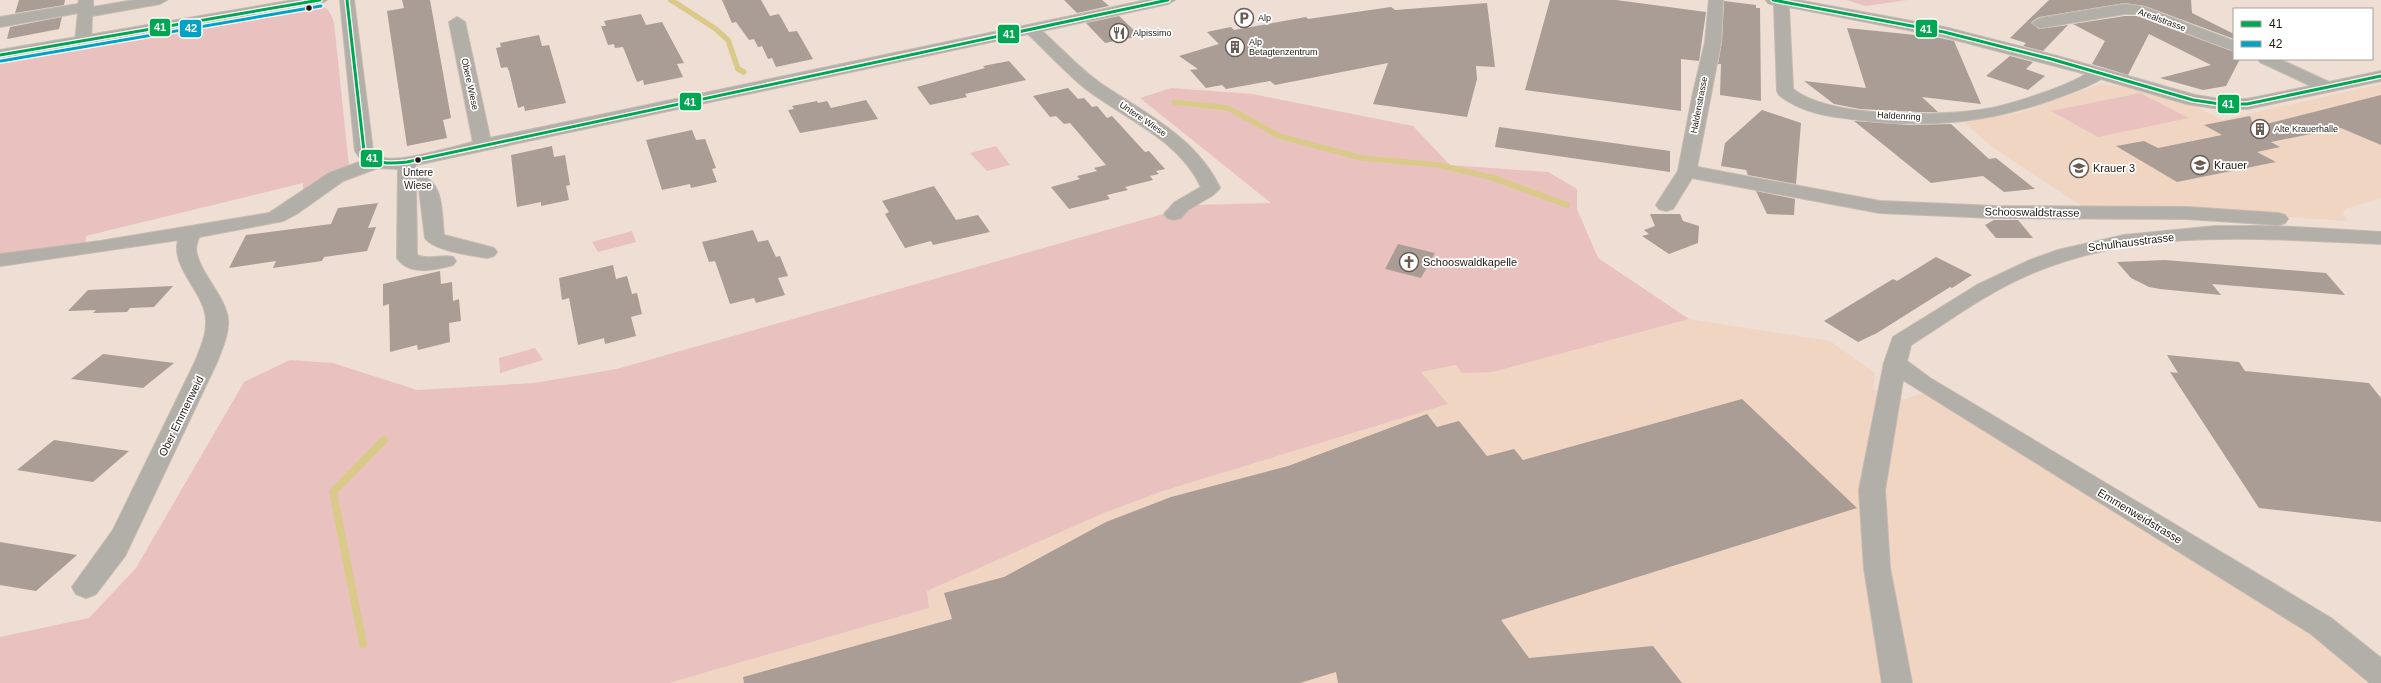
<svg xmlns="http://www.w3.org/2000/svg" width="2381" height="683" font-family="Arial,sans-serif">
	<rect width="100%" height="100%" fill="#eeded3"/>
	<g fill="#f0d5c3">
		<path d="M 2100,84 L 2127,87 L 2198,107 L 2222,120 L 2381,84 L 2381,198 L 2345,209 L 2343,215 L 2348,221 L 2180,210 L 2090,211 L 1995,149 L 1963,122 L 2022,112 Z"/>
		<path d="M 1689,319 L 1830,341 L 1875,373 L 1873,389 L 1905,399 L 1924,393 L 2293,616 L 2344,656 L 2366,683 L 669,683 L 929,608 L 927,591 L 1104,513 L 1163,491 L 1447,404 L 1420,372 L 1456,365 L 1493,372 Z"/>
	</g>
	<g fill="#e9c2c0">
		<path d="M 1846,0 L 1907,0 L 1866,6 Z"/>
		<path d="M 316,5 C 328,6 330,12 334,22 L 349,167 L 308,189 L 303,190 L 303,183 L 86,236 L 85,245 L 0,254 L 0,61 L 301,10 L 316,7 Z"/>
		<path d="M 1171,88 L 1252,94 L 1413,126 L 1450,165 L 1548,172 L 1577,189 L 1577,209 L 1598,258 L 1689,319 L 1493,372 L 1462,373 L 1456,365 L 1421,372 L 1448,404 L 1163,491 L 1104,513 L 927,591 L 929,608 L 669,683 L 0,683 L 0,637 L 89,618 L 136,568 L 244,382 L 290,360 L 333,363 L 417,390 L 534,383 L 617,369 L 1195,205 L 1271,203 L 1140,98 Z"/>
		<path d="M 2140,93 L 2189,118 L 2098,137 L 2051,111 Z"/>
		<path d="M 996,146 L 1010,165 L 987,171 L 970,153 Z"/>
		<path d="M 632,231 L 636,242 L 598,252 L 592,242 Z"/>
		<path d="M 535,348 L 543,360 L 500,373 L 499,358 Z"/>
	</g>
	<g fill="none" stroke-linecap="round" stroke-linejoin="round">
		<g stroke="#daca8a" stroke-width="5.5">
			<path d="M 671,0 L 716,29 L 728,40 L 738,69 L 744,72"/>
			<path d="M 1174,102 L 1228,108 L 1279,136 L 1362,158 L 1439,165 L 1498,179"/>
		</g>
		<path stroke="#daca8a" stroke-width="6" d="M 1493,178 L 1567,205"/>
		<path stroke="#daca8a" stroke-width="8" d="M 363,644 L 333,492 L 384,440"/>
	</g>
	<g fill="#aa9d96">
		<path d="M 19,0 L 65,0 L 64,5 L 15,13 Z"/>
		<path d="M 402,0 L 430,0 L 451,118 L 443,120 L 447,138 L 407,146 L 387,11 L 404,8 Z"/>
		<path d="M 722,0 L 761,0 L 770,16 L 779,14 L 789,32 L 797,31 L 813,59 L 776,67 L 772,58 L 768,59 L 762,46 L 758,47 L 754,39 L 749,40 L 736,22 L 732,23 Z"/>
		<path d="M 1064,0 L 1102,0 L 1109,6 L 1077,13 Z"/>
		<path d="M 1550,0 L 1616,0 L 1706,12 L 1699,61 L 1681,59 L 1681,111 L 1525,90 Z"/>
		<path d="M 2049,0 L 2191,0 L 2192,13 L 2234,34 L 2234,39 L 2145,6 L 2125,3 L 2039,17 L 2031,22 L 2039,29 L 2068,25 L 2043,51 L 2023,46 L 2026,43 L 2010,38 Z"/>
		<path d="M 1724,1 L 1756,5 L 1756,8 L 1760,8 L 1761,101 L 1720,95 L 1721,64 L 1718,64 L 1722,42 Z"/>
		<path d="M 1487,3 L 1495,67 L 1476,66 L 1477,79 L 1467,117 L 1373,104 L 1388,63 L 1275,85 L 1270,81 L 1226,89 L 1222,85 L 1206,88 L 1190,70 L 1198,69 L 1179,56 L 1219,44 L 1207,32 L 1231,27 L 1234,30 L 1306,17 L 1308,19 L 1391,7 L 1395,10 Z"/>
		<path d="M 641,14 L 646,25 L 662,22 L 684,63 L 677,64 L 683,77 L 644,85 L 643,80 L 637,82 L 623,47 L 615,48 L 614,44 L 608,45 L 601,26 L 606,26 L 604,21 Z"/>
		<path d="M 1119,16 L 1140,36 L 1105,43 L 1086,23 Z"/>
		<path d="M 2125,16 L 2137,16 L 2234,52 L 2234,59 L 2240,59 L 2226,86 L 2203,90 L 2160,78 L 2211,65 L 2149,34 L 2128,75 L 2092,64 L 2105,41 L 2073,24 Z"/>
		<path d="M 62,17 L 59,29 L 7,39 L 10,27 Z"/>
		<path d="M 1847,28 L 1935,37 L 1954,41 L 1981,104 L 1922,97 L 1938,112 L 1919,112 L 1860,109 L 1834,104 L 1804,81 L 1866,88 Z"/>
		<path d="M 539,35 L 542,46 L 549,45 L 566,103 L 525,111 L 524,106 L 518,108 L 509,71 L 507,67 L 501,68 L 496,48 L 501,47 L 500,43 Z"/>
		<path d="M 2010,56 L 2033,62 L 2026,69 L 2045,76 L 2028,90 L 1986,76 Z"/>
		<path d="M 1009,61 L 1026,80 L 965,94 L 967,97 L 930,105 L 917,87 L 985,68 L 983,66 Z"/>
		<path d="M 1068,88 L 1078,99 L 1084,98 L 1092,107 L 1097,106 L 1107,118 L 1112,116 L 1145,152 L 1149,151 L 1165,169 L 1156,171 L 1159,174 L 1150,176 L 1153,180 L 1125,187 L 1128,190 L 1107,195 L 1110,199 L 1069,209 L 1051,187 L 1080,179 L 1077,176 L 1097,171 L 1094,168 L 1106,165 L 1070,123 L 1064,124 L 1056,116 L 1050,117 L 1033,96 Z"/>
		<path d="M 2381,95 L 2381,145 L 2341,128 L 2271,142 L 2280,147 L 2257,152 L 2276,162 L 2177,182 L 2116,146 L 2144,141 L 2158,148 L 2222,135 L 2204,125 L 2250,116 L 2254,127 Z"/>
		<path d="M 866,100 L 878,119 L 800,133 L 788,110 L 794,109 L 792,106 L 817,101 L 818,103 L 827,101 L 831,108 Z"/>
		<path d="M 1762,110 L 1801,123 L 1796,184 L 1748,175 L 1746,170 L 1721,166 L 1725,143 Z"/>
		<path d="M 1854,121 L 1910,125 L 1951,124 L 1989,159 L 1996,158 L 2035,189 L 2004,192 L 1983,176 L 1931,183 Z"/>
		<path d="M 1499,127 L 1670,151 L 1670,172 L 1495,147 Z"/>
		<path d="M 692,130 L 696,140 L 705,139 L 716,168 L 712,169 L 717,182 L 691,188 L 690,184 L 662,190 L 646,140 Z"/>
		<path d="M 552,146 L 554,157 L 565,155 L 570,185 L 566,186 L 569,200 L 541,206 L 541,202 L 517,207 L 511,155 Z"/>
		<path d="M 934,186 L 956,220 L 978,215 L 990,232 L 933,245 L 931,241 L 905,248 L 885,214 L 889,212 L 882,201 Z"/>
		<path d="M 1756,191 L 1795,199 L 1794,215 L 1767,214 Z"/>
		<path d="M 378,203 L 368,228 L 376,227 L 367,251 L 324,257 L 322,261 L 273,268 L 276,261 L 229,268 L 246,235 L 331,224 L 338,208 Z"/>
		<path d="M 1650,214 L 1680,214 L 1683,221 L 1699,226 L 1698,243 L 1669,254 L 1642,236 L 1649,234 L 1644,230 L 1655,226 Z"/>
		<path d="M 1994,220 L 2018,220 L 2033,238 L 1996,238 L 1985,225 Z"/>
		<path d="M 753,230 L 758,242 L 768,240 L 776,257 L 780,256 L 788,276 L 778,278 L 785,295 L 756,303 L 754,298 L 730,304 L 715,261 L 709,262 L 702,242 Z"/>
		<path d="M 1398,244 L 1435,253 L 1421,278 L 1385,269 Z"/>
		<path d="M 1936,257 L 1972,275 L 1952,288 L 1950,287 L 1877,333 L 1858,342 L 1824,321 L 1893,279 L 1897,281 Z"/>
		<path d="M 2165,260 L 2326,273 L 2345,295 L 2212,284 L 2221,295 L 2160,289 L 2149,287 L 2131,278 L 2117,262 Z"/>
		<path d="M 613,265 L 616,279 L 627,276 L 632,294 L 637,293 L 642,314 L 631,317 L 636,336 L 605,344 L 604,338 L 578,345 L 569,298 L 562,300 L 559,278 Z"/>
		<path d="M 440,271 L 441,284 L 452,282 L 453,301 L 459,299 L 461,321 L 449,323 L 450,342 L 418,350 L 417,345 L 390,352 L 389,304 L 383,306 L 383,284 Z"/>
		<path d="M 173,286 L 154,307 L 130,308 L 127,312 L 93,313 L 96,310 L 68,311 L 88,290 Z"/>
		<path d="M 103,354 L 174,363 L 143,388 L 71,379 Z"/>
		<path d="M 2167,355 L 2239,362 L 2245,371 L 2369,383 L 2381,398 L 2381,522 L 2259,508 L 2170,372 L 2178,373 Z"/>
		<path d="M 1742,399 L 1857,508 L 1501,620 L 1529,658 L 1653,646 L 1682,683 L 1338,683 L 1336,672 L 1300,683 L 744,683 L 743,677 L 952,619 L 944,593 L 1004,577 L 1106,522 L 1171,497 L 1288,466 L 1427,414 L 1437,427 L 1459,421 L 1487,456 L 1514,449 L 1523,460 Z"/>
		<path d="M 54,440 L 129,451 L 93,482 L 17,470 Z"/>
		<path d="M 0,542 L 77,555 L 36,591 L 0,585 Z"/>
	</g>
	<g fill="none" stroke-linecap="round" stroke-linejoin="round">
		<defs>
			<g id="minor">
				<path d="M 79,0 L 93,0 L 93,7 L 134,0 L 167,0 L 160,4 L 92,16 L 91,42 L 89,45 L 77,45 L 75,42 L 78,13 L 0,27 L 0,17 L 78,4 Z"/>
				<path d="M 340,0 L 354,0 L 373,151 C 376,154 379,157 383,158 C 403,162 452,147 473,142 L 449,22 L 457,17 L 465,22 L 490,138 L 1147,0 L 1175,0 L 1168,4 L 1042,31 C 1061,48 1079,68 1100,83 C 1144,113 1196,137 1220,188 L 1213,195 L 1188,210 L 1181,218 L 1174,220 L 1167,218 L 1164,214 L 1175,202 L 1201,187 C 1179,139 1125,119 1086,89 C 1065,72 1047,52 1028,34 L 416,165 L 416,174 C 445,180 441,211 444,235 L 494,248 L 497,252 L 494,256 L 487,258 C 471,255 434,251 425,238 L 419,189 L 416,187 L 417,255 C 429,261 441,254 453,257 L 456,261 L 453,265 C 435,270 409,276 397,258 L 398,169 L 378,168 L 343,181 L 298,213 L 283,221 L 199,237 C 198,240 196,246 196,249 C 198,272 226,296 228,320 C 229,334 222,349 217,362 L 125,556 L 96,594 L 86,598 L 76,594 L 72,587 L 113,530 L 195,362 C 200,349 207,335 206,320 C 205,292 171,269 178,240 L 0,266 L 0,254 L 100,241 L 269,213 L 329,173 L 362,161 L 355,151 Z"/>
				<path d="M 1709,0 L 1723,0 L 1721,42 L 1697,167 L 1880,201 L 1994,206 L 2187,207 L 2278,213 L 2285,215 L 2288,219 L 2285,223 L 2278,225 L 2187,219 L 1994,218 L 1880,213 L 1692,178 L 1673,209 L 1666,211 L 1659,209 L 1656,205 L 1678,171 L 1693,93 L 1705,42 Z"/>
				<path d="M 1766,0 L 1797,0 L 1944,27 L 2057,56 L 2195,95 L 2220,99 L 2247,99 L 2311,86 L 2260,62 L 2258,59 L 2279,59 L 2329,82 L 2381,71 L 2381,81 L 2247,109 L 2220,109 L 2187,104 L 2101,79 C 2087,88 2070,93 2054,99 C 1988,123 1929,128 1859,120 C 1831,117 1801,113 1779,95 L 1777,91 L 1774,5 L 1768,3 ZM 1789,7 L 1944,37 L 2086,74 C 2065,87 2016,103 1992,108 C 1946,117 1830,119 1793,89 Z"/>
				<path d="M 2125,4 L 2144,7 L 2234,41 L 2234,51 L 2137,14 L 2125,14 L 2040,28 L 2032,23 L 2040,18 Z"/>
				<path d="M 2216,226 L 2275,226 L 2381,232 L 2381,244 C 2262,239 2140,226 2028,275 C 1986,293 1949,321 1911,345 L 1907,361 L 1930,378 L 2331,618 L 2381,658 L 2381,683 L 2370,683 L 2311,634 L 1903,380 L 1885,490 L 1890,568 L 1912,683 L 1882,683 L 1864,568 L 1859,490 L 1884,363 L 1893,337 L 1977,285 L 2030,260 L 2058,250 L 2124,235 Z"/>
			</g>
			<path id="tertiary" d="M 294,0 L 327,0 L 320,4 L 0,60 L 0,50 Z"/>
		</defs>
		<use href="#minor" stroke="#c6bbb2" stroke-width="2"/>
		<use href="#tertiary" stroke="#c6bbb2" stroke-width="2"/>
		<use href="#minor" fill="#b2aea8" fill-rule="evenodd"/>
		<use href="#tertiary" fill="#b2aea8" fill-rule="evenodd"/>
		<defs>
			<g id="bus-1">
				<path d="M 347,0 L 364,151 C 376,165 390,164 407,162 L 1168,0"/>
				<path d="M 1773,0 L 1944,32 L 2051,59 L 2193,100 L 2220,104 L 2247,104 L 2381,76"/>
				<path d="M 0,55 L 320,0"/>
			</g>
			<path id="bus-2" d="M 1,61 L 321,6"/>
		</defs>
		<use href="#bus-1" stroke="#fff" stroke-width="5.5"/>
		<use href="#bus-2" stroke="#fff" stroke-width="5.5"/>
		<use href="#bus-1" stroke="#00a651" stroke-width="3"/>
		<use href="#bus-2" stroke="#02a2c4" stroke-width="3"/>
	</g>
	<defs>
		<symbol id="parking-ring" viewBox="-11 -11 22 22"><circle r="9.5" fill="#fff" stroke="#685c54" stroke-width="1.5"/><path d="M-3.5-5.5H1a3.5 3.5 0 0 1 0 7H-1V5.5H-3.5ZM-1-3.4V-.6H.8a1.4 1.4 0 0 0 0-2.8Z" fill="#685c54"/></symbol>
		<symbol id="restaurant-ring" viewBox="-11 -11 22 22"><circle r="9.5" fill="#fff" stroke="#685c54" stroke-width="1.5"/><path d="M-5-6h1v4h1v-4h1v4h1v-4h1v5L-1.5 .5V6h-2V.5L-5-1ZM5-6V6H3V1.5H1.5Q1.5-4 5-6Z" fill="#685c54"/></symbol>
		<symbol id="building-ring" viewBox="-11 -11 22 22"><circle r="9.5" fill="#fff" stroke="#685c54" stroke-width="1.5"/><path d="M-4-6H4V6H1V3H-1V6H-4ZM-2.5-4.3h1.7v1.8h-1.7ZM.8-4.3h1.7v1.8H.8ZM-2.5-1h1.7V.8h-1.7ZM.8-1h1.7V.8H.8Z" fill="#685c54"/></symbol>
		<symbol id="school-ring" viewBox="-11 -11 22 22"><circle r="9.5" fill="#fff" stroke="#685c54" stroke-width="1.5"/><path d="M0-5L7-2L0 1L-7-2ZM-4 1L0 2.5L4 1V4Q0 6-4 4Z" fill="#685c54"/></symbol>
		<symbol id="church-ring" viewBox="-11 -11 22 22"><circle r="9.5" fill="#fff" stroke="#685c54" stroke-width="1.5"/><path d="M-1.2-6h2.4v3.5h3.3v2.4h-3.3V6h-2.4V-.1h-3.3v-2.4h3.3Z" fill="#685c54"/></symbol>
	</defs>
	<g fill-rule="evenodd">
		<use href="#parking-ring" x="1233" y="7" width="22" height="22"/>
		<use href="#restaurant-ring" x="1108" y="22" width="22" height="22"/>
		<use href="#building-ring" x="1224" y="36" width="22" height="22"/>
		<use href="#building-ring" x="2249" y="118" width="22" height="22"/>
		<use href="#school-ring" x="2189" y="154" width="22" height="22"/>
		<use href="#school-ring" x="2068" y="157" width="22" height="22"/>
		<use href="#church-ring" x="1398" y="251" width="22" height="22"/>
	</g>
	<g fill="#20160f" stroke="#fff" stroke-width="1.5">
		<circle cx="309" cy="8" r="3.5"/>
		<circle cx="418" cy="160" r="3.5"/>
	</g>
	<g text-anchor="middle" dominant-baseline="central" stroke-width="3.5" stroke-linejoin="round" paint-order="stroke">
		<g font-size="9" fill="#20160f" stroke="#fff" text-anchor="start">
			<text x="1258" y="18">Alp</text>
			<text x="1133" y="33">Alpissimo</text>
			<text x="1249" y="42">Alp<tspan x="1249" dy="10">Betagtenzentrum</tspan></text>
			<text x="2274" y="129">Alte Krauerhalle</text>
		</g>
		<g font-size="9" fill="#20160f" stroke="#fff">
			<text transform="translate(2162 20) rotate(20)">Arealstrasse</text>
			<text transform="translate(470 84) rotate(78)">Obere Wiese</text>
			<text transform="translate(1699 105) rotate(-79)">Haldenstrasse</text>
			<text transform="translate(1899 116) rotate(3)">Haldenring</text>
			<text transform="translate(1143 119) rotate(34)">Untere Wiese</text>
		</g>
		<g font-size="10" fill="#20160f" stroke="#fff">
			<text x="418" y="172">Untere<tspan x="418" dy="13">Wiese</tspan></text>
		</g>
		<g font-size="11" fill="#20160f" stroke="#fff" text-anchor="start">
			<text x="2214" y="165">Krauer</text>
			<text x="2093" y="168">Krauer 3</text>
			<text x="1423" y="262">Schooswaldkapelle</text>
		</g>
		<g font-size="11" fill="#20160f" stroke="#fff">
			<text transform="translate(2032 212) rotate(1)">Schooswaldstrasse</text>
			<text transform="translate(2131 242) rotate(-7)">Schulhausstrasse</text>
			<text transform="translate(181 416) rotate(-64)">Ober Emmenweid</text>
			<text transform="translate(2140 516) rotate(31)">Emmenweidstrasse</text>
		</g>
	</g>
	<g stroke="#fff" stroke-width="1.5">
		<rect x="149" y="18" width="22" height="19" rx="4" fill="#00a651"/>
		<rect x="179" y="19" width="23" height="19" rx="4" fill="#02a2c4"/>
		<rect x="1915" y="19" width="23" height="19" rx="4" fill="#00a651"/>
		<rect x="997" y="24" width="23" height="20" rx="4" fill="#00a651"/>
		<rect x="679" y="92" width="23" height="19" rx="4" fill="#00a651"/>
		<rect x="2217" y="94" width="23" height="20" rx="4" fill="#00a651"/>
		<rect x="360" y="149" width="23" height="19" rx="4" fill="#00a651"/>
	</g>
	<g font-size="11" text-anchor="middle" font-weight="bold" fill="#fff">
		<text x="160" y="31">41</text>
		<text x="191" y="32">42</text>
		<text x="1926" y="33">41</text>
		<text x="1009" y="38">41</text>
		<text x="690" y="106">41</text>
		<text x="2228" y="108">41</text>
		<text x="372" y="162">41</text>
	</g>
	<rect x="2233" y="8" width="140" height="52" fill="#ffffff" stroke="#a6a29f"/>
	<rect x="2241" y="21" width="20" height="6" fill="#00a651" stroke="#a6a29f"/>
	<text x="2269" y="28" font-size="12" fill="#20160f">41</text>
	<rect x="2241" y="41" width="20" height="6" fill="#02a2c4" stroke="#a6a29f"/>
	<text x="2269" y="48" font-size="12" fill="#20160f">42</text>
</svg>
